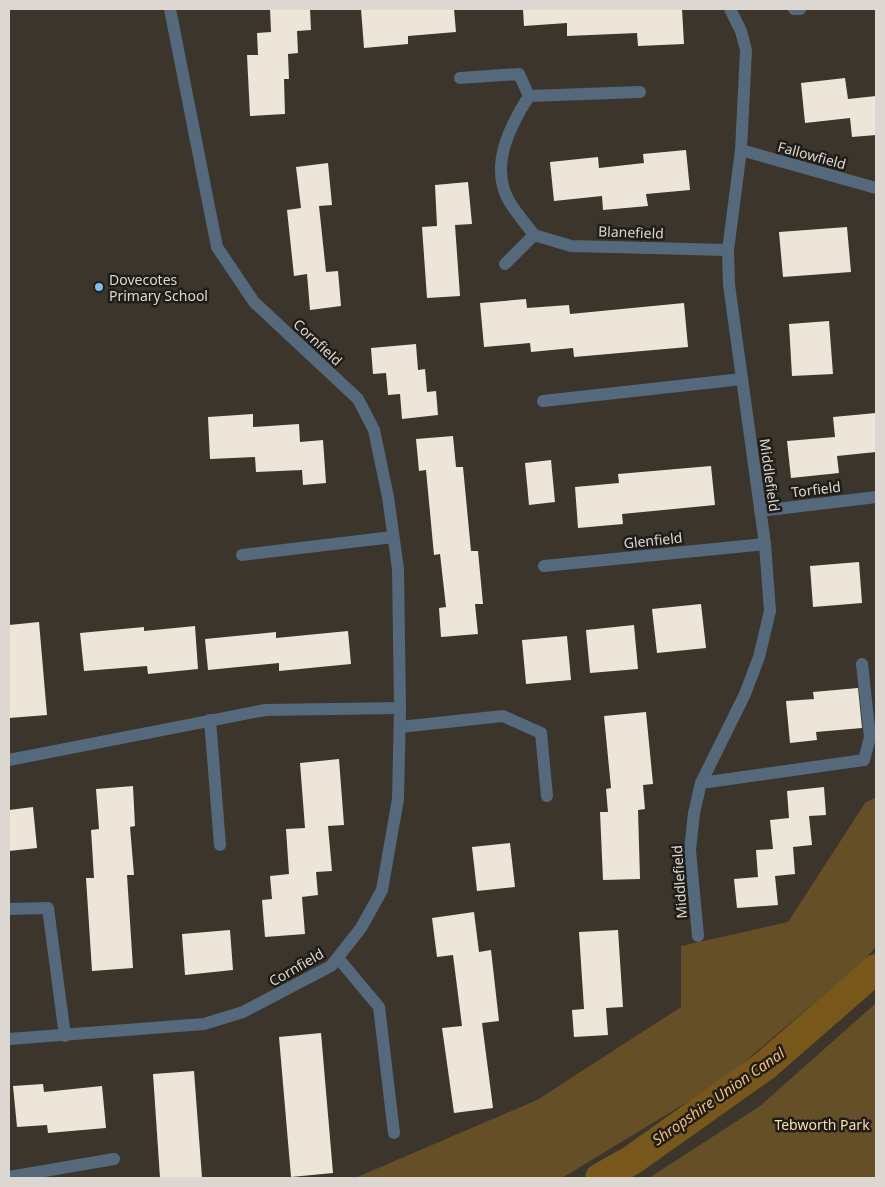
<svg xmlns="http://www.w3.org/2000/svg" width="885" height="1187" font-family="'Noto Sans',sans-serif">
	<rect width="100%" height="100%" fill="#3b352b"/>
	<g fill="#654f27">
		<path d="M 876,797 L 876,947 L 862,962 L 722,1081 L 562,1178 L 355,1178 L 537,1100 L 681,1007 L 681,946 L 788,922 L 865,803 Z"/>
		<path d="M 876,1003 L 876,1178 L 649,1178 L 760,1106 Z"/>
	</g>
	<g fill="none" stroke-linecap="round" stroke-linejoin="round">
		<path stroke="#77571a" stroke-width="30" d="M 600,1178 L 632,1160 L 766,1065 L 876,969"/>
	</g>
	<g fill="#ede5d8">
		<path d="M 270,9 L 310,9 L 311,30 L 297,31 L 298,53 L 288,54 L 289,79 L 284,79 L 285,114 L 250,116 L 247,55 L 258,55 L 257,33 L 271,32 Z"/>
		<path d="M 361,9 L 454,9 L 456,32 L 408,36 L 408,44 L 364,48 Z"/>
		<path d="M 523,9 L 682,9 L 684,44 L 638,46 L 637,33 L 567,36 L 567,23 L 524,26 Z"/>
		<path d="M 845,78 L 848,99 L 876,96 L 876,135 L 852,137 L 850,118 L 805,123 L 801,83 Z"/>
		<path d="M 686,150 L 690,190 L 646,194 L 648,206 L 603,210 L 602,196 L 554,201 L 550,162 L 598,157 L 599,168 L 644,163 L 643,154 Z"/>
		<path d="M 328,163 L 332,205 L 319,206 L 326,272 L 338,271 L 341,306 L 310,310 L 307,274 L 294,276 L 287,210 L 301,208 L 296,167 Z"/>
		<path d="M 468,182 L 472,224 L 455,225 L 460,296 L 427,298 L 422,227 L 437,226 L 435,185 Z"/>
		<path d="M 847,227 L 851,272 L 783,277 L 779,232 Z"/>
		<path d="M 526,299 L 527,308 L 569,305 L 570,314 L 684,303 L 688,347 L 574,357 L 573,348 L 531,352 L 530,343 L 484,347 L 480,303 Z"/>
		<path d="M 829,321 L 833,374 L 792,376 L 789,324 Z"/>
		<path d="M 416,344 L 418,370 L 425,369 L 427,392 L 436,391 L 438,415 L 402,419 L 400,394 L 388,395 L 386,373 L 373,374 L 371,348 Z"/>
		<path d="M 876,413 L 876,452 L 837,456 L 839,473 L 791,478 L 787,441 L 835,437 L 833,417 Z"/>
		<path d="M 253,414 L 253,427 L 299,424 L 300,442 L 323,440 L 326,483 L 303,485 L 302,470 L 256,472 L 255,457 L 210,459 L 208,417 Z"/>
		<path d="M 453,436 L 456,467 L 463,467 L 471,551 L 478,551 L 483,604 L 475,604 L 478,634 L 441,637 L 439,608 L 446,607 L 440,554 L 434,555 L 426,470 L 419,471 L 416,439 Z"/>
		<path d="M 551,460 L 555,502 L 529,505 L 525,463 Z"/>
		<path d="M 711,466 L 715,505 L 622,514 L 623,524 L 578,528 L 575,487 L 619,483 L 618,474 Z"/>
		<path d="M 859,562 L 862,603 L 813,607 L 810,566 Z"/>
		<path d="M 701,604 L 706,648 L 657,653 L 652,609 Z"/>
		<path d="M 39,622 L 47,715 L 9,718 L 9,625 Z"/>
		<path d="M 634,625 L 638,669 L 590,673 L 586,630 Z"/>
		<path d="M 195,626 L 198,669 L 148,674 L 147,666 L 84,671 L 80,633 L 144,627 L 144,631 Z"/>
		<path d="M 348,631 L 351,664 L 279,671 L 279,663 L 208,670 L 205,639 L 276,632 L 276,638 Z"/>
		<path d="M 567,636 L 571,680 L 526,684 L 522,640 Z"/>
		<path d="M 858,688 L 862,728 L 816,732 L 817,740 L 790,743 L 786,701 L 814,699 L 813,692 Z"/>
		<path d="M 646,712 L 653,784 L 643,785 L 645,809 L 638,810 L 640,879 L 603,880 L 600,812 L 608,812 L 606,789 L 611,788 L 604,716 Z"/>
		<path d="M 339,759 L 344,825 L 328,826 L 332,871 L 316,872 L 318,895 L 302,897 L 305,934 L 265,937 L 262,900 L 272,899 L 270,876 L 289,874 L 286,829 L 305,828 L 300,763 Z"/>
		<path d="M 133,786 L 135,826 L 130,827 L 134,875 L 127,875 L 133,968 L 92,971 L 86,878 L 94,878 L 91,830 L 99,829 L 96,789 Z"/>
		<path d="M 824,787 L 826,815 L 809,816 L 812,845 L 793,847 L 795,874 L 775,876 L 778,905 L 737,908 L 734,879 L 758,877 L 756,850 L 773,849 L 770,820 L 789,818 L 787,791 Z"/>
		<path d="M 33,807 L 37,848 L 9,851 L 9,810 Z"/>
		<path d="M 510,843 L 515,887 L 477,891 L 472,847 Z"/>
		<path d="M 474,912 L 479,952 L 491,950 L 499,1021 L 482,1023 L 493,1108 L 454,1113 L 442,1028 L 462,1026 L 453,955 L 437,957 L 432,918 Z"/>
		<path d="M 230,930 L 233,970 L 185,975 L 182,934 Z"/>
		<path d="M 618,930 L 623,1007 L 606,1008 L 608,1035 L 574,1037 L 572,1010 L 584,1009 L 579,932 Z"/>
		<path d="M 321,1033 L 333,1173 L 291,1177 L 279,1037 Z"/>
		<path d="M 194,1071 L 202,1178 L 160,1178 L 153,1074 Z"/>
		<path d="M 43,1084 L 44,1092 L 102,1086 L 106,1128 L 48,1133 L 47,1125 L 17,1127 L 13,1086 Z"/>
	</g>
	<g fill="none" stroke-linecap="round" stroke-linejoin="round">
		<g stroke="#55697c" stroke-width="12">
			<path d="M 794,9 L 800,9"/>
			<path d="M 460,78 L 519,74 L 529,96"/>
			<path d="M 741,150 L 876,188"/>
			<path d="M 534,235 L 571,246 L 728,250"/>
			<path d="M 505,264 L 534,235 C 526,224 516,213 509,201 C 489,166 510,126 529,96 L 640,92"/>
			<path d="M 543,401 L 742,379"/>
			<path d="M 760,511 L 876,497"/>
			<path d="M 242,555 L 393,537"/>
			<path d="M 544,566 L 765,544"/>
			<path d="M 210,720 L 220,845"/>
			<path d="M 400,727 L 503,716 L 541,733 L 547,796"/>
			<path d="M 9,760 L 265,710 L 400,708"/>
			<path d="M 701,783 L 864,760 L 870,737 L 862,664"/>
			<path d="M 9,909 L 48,908 L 65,1036"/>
			<path d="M 698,936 L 690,850 L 694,813 L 701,783 L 745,694 L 759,657 L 770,611 L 765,544 L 729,285 L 728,250 L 741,150 L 746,50 L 741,31 L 730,9"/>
			<path d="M 338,958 L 379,1007 L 394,1133"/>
			<path d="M 9,1039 L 204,1024 L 243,1012 L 331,966 L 361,928 L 382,890 L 398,799 L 400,708 L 398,569 L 388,497 L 374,430 L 358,399 L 254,302 L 217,247 L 170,9"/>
			<path d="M 9,1177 L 114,1159"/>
		</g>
	</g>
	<circle fill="#7cbef9" stroke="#201d18" stroke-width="2" cx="99" cy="287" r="5"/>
	<g text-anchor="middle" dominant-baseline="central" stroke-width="5" stroke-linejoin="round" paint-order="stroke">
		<g font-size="14" fill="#dcd8d1" stroke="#201d18">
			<text transform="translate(812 155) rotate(15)">Fallowfield</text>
			<text transform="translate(631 232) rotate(2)">Blanefield</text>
			<text transform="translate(318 342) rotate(43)">Cornfield</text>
			<text transform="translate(770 475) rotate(82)">Middlefield</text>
			<text transform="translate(816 489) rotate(-7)">Torfield</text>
			<text transform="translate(653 540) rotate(-6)">Glenfield</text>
			<text transform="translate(679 882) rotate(-94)">Middlefield</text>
			<text transform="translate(296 967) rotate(-30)">Cornfield</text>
		</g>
		<g font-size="14" fill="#dcd8d1" stroke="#201d18" text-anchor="start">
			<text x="109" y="279">Dovecotes<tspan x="109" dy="16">Primary School</tspan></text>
		</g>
		<g font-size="14" fill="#fcdfaf" stroke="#201d18">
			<text x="822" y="1124">Tebworth Park</text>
		</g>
		<g font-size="15" font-style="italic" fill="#efbf6b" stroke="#201d18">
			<text transform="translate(718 1096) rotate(-35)">Shropshire Union Canal</text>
		</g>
	</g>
	<rect width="885" height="1187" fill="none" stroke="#dcd8d1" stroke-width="20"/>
</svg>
